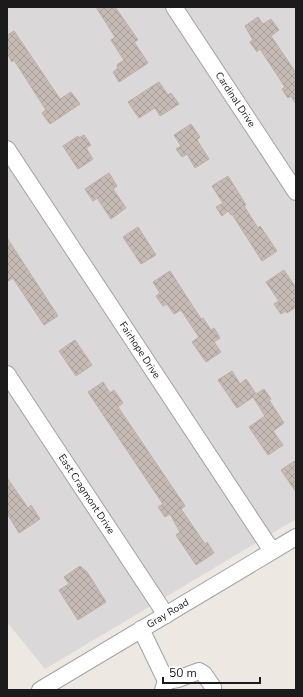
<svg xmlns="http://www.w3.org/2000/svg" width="303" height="697" font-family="'Nunito Sans',sans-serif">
	<defs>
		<pattern id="building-cross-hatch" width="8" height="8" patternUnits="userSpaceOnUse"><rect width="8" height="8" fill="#c5bab4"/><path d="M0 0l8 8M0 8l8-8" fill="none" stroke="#a99f9a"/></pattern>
	</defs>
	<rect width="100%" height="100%" fill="#ede8e1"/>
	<path fill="#dad8d8" d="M 7,7 L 296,7 L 296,519 L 45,669 L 7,622 Z"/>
	<g fill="url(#building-cross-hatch)" stroke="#bfaea3">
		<path d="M 96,7 L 115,7 L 138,40 L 134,42 L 148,63 L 119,82 L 113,72 L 118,68 L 117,65 L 124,60 L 111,40 L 115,37 Z"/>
		<path d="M 258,17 L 263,24 L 271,19 L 279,30 L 271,36 L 296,73 L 296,104 L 291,96 L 288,98 L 282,89 L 285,87 L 260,49 L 257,52 L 250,42 L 253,40 L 245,26 Z"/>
		<path d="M 14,31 L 60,99 L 71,92 L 80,104 L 50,124 L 42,113 L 46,110 L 14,60 L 12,62 L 7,53 L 7,35 Z"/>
		<path d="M 159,82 L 168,95 L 171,93 L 179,104 L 160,116 L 155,108 L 139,118 L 128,102 Z"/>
		<path d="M 191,124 L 200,137 L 197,140 L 209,159 L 195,168 L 187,154 L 182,157 L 176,149 L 181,146 L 174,135 Z"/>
		<path d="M 84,135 L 91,145 L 86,148 L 93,159 L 78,169 L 63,146 L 78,136 L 79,138 Z"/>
		<path d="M 109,173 L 117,186 L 113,189 L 126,208 L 111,219 L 97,198 L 93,201 L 85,189 Z"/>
		<path d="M 228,176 L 246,205 L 244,206 L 258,228 L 260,226 L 277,251 L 262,261 L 232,214 L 231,215 L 228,211 L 222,216 L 216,207 L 223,203 L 212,186 Z"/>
		<path d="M 138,227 L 156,255 L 141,264 L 123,237 Z"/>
		<path d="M 7,238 L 58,316 L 44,325 L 13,278 L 7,282 Z"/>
		<path d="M 284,270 L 296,288 L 296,307 L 287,313 L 286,311 L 281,314 L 274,304 L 279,301 L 266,282 Z"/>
		<path d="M 170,271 L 201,319 L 203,318 L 211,330 L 214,328 L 220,338 L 214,342 L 221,352 L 206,362 L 192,342 L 199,337 L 181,310 L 174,314 L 167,304 L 163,306 L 156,296 L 160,293 L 153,282 Z"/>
		<path d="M 75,340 L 92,365 L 76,376 L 59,351 Z"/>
		<path d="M 232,371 L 240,384 L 246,379 L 256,394 L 264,389 L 271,399 L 269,400 L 284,423 L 273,431 L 283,445 L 268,455 L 249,427 L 265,416 L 253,397 L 237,408 L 218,380 Z"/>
		<path d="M 103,382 L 110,393 L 114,390 L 123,403 L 118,407 L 185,506 L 181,509 L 205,544 L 207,542 L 214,553 L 196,565 L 176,535 L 180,532 L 170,514 L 165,517 L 158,507 L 163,504 L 88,392 Z"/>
		<path d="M 296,460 L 296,492 L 281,470 Z"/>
		<path d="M 7,478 L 28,508 L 31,505 L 40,519 L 19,533 L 7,513 Z"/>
		<path d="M 80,566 L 87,572 L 106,602 L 78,620 L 59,590 L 69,584 L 64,577 Z"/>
	</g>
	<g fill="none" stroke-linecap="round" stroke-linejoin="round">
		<defs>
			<g id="minor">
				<path id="s1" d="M 174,7 L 296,192"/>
				<path id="s2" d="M 7,149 L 272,551"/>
				<path id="s3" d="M 7,374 L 166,615"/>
				<path d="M 141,629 L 166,681 L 163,690"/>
				<path d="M 166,681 L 178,679 L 199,671 L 204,674 L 213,687 L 213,690"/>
				<path id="s4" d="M 40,690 L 296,537"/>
			</g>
		</defs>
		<use href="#minor" stroke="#a2a2a2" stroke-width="18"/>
		<use href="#minor" stroke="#fff" stroke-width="16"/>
	</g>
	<g text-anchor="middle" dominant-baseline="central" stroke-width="4" stroke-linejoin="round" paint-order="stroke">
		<g font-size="10" fill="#1b1b1b" stroke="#fff">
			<text stroke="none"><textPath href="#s1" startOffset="111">Cardinal Drive</textPath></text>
			<text stroke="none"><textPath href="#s2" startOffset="241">Fairhope Drive</textPath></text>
			<text stroke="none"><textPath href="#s3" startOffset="144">East Cragmont Drive</textPath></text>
			<text stroke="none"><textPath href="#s4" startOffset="149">Gray Road</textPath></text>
		</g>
	</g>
	<rect width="303" height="697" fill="none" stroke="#1b1b1b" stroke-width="16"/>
	<path d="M163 677v6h97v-6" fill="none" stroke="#1b1b1b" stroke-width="2"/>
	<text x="169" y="677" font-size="12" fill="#1b1b1b" stroke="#ffffff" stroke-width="3" paint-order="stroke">50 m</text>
</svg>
